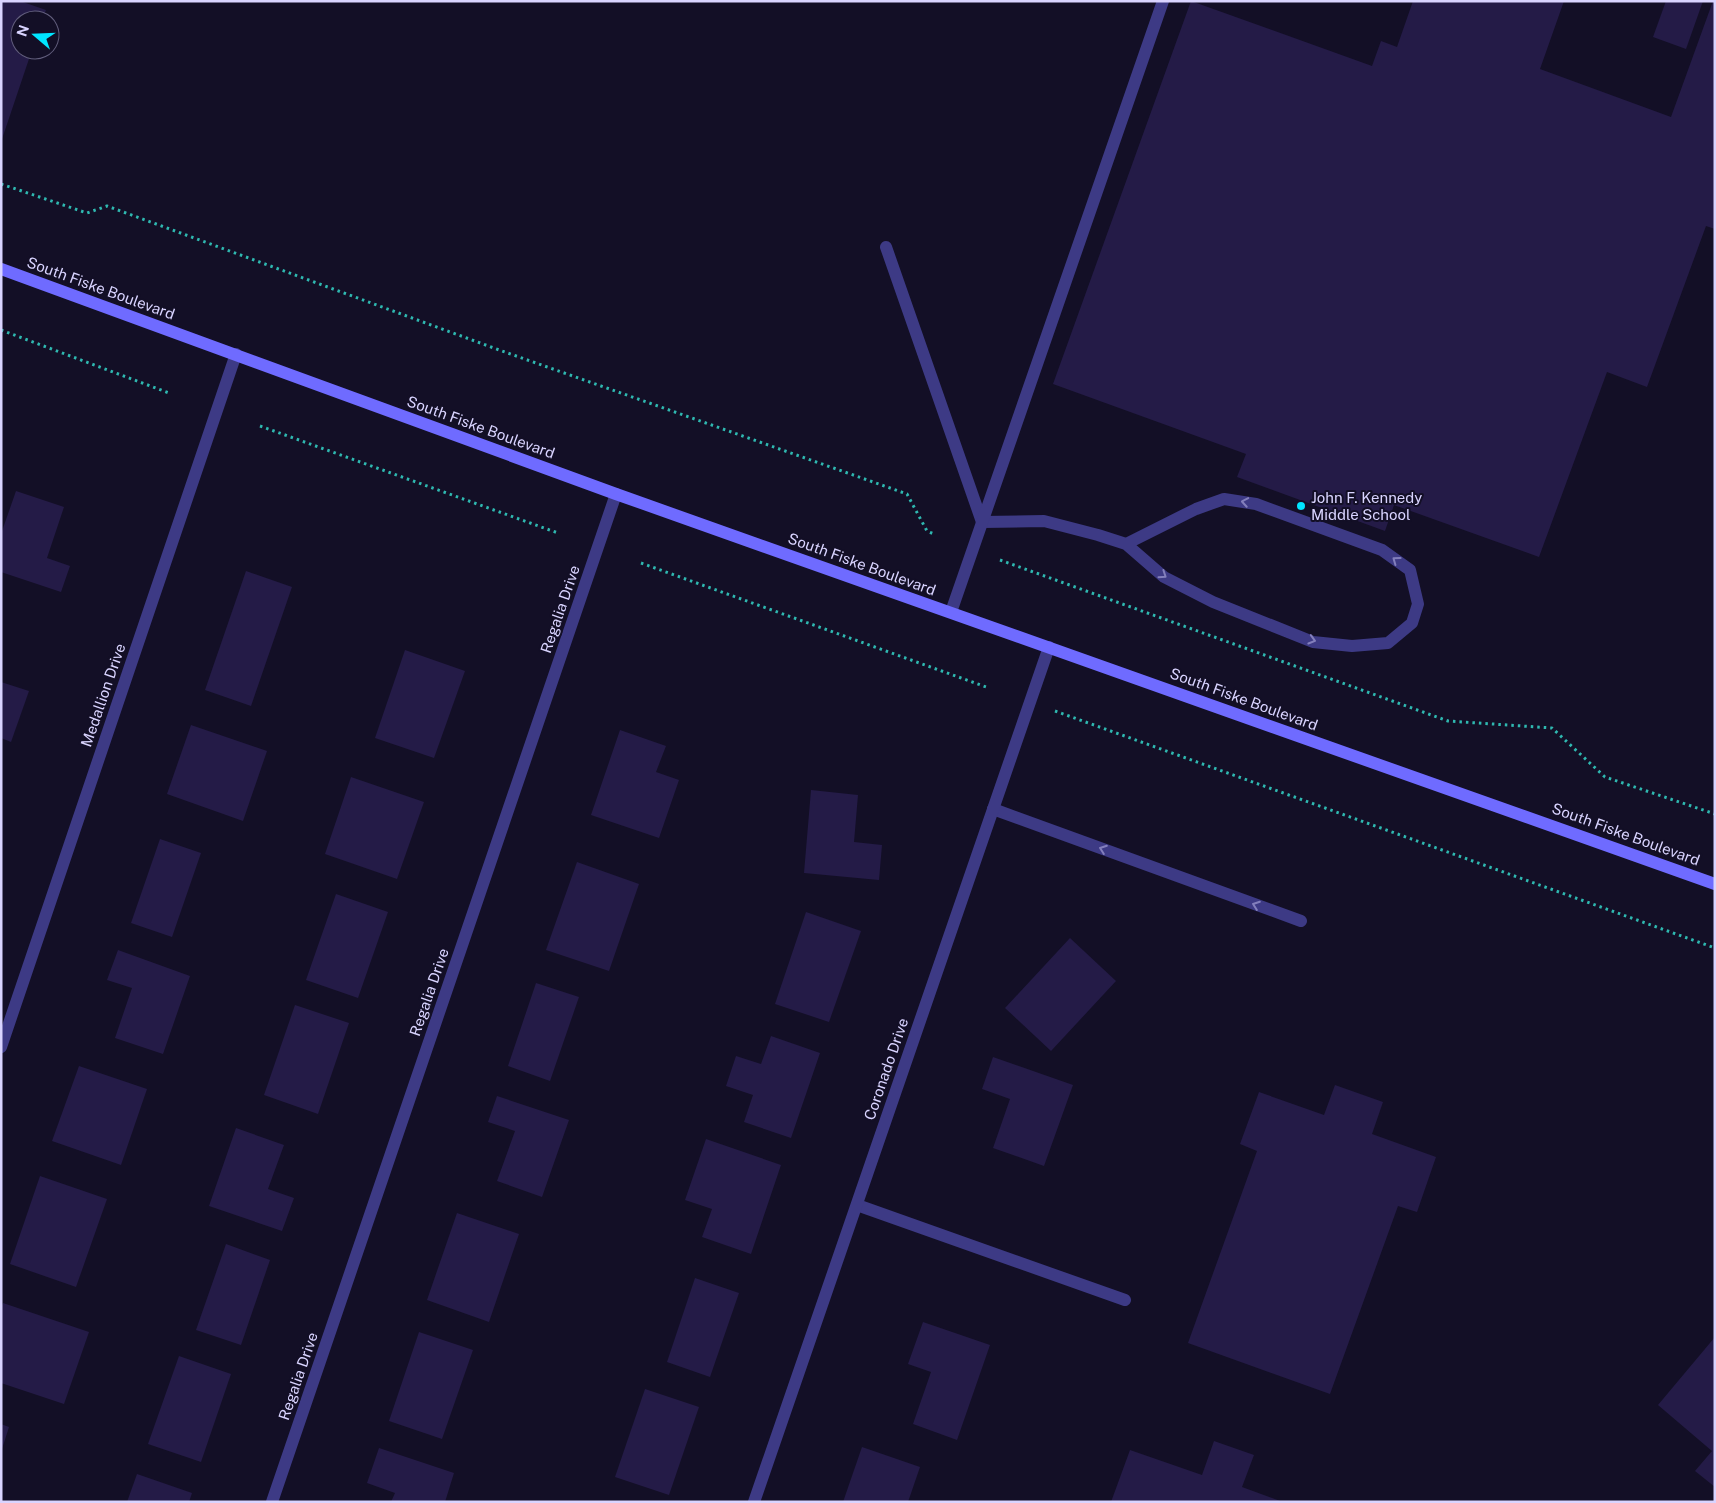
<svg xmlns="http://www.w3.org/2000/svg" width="1716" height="1503" font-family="'Public Sans',sans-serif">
	<rect width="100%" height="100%" fill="#130f26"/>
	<g fill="#241b47">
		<path d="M 1,1 L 20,1 L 46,10 L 42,20 L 20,20 L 20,50 L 32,50 L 2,139 Z"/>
		<path d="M 1191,1 L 1372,66 L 1381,41 L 1397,47 L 1413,1 L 1564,1 L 1540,69 L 1671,117 L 1713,1 L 1715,1 L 1715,229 L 1706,226 L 1647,387 L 1607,372 L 1539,557 L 1394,505 L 1385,531 L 1237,477 L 1246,454 L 1053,384 Z"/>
		<path d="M 1666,1 L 1703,1 L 1686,49 L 1653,37 Z"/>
		<path d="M 16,491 L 64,507 L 47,558 L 70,566 L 61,592 L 1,572 L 1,534 Z"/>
		<path d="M 246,571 L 292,587 L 251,706 L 205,690 Z"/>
		<path d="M 405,650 L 465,671 L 434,758 L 375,738 Z"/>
		<path d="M 1,682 L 29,691 L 11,742 L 1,738 Z"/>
		<path d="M 191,725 L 267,751 L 243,821 L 167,794 Z"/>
		<path d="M 620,730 L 666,746 L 656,772 L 679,780 L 659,838 L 591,815 Z"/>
		<path d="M 351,777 L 424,802 L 397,879 L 325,854 Z"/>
		<path d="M 811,790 L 858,795 L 854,842 L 882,845 L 879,880 L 804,873 Z"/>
		<path d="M 160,839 L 201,853 L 172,937 L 131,923 Z"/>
		<path d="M 577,862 L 639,884 L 609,971 L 546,950 Z"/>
		<path d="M 336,894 L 388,912 L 358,998 L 306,980 Z"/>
		<path d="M 806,912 L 861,931 L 829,1022 L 775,1004 Z"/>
		<path d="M 1070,938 L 1116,981 L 1051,1051 L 1005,1008 Z"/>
		<path d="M 118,950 L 190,976 L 163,1054 L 115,1038 L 132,988 L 107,980 Z"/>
		<path d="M 536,983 L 579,997 L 550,1081 L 508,1066 Z"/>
		<path d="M 295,1005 L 349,1023 L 318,1114 L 264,1095 Z"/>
		<path d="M 771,1036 L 820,1053 L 791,1138 L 744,1122 L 753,1095 L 726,1086 L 736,1056 L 761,1064 Z"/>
		<path d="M 993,1057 L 1073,1085 L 1044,1166 L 993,1148 L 1010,1099 L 982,1089 Z"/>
		<path d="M 79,1066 L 147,1089 L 121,1165 L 52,1141 Z"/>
		<path d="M 1335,1085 L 1383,1102 L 1372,1134 L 1436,1157 L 1417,1212 L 1398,1206 L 1330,1394 L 1188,1343 L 1257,1151 L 1240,1144 L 1259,1092 L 1324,1115 Z"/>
		<path d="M 497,1096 L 569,1120 L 542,1197 L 497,1181 L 515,1131 L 488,1122 Z"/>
		<path d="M 236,1128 L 284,1145 L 268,1189 L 294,1198 L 282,1231 L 209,1206 Z"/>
		<path d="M 706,1139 L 781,1165 L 751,1254 L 702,1237 L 712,1209 L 685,1200 Z"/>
		<path d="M 40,1176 L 107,1199 L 76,1287 L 10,1264 Z"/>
		<path d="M 457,1213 L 519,1234 L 489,1322 L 427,1300 Z"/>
		<path d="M 226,1244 L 270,1260 L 241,1345 L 196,1330 Z"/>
		<path d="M 695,1278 L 739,1293 L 710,1377 L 667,1362 Z"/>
		<path d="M 3,1303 L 89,1332 L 64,1404 L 1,1383 L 1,1308 Z"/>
		<path d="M 923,1322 L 990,1345 L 957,1440 L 913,1424 L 931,1372 L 908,1364 Z"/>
		<path d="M 419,1332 L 473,1350 L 442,1439 L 389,1421 Z"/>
		<path d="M 1715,1337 L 1715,1487 L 1695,1471 L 1712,1451 L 1658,1405 Z"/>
		<path d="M 179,1356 L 231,1374 L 201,1462 L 148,1444 Z"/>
		<path d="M 645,1389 L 699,1407 L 669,1495 L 615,1477 Z"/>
		<path d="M 1,1424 L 9,1427 L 2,1449 L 1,1449 Z"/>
		<path d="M 1214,1441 L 1254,1455 L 1242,1487 L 1283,1502 L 1111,1502 L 1130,1450 L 1202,1475 Z"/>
		<path d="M 862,1447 L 920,1467 L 908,1502 L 843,1502 Z"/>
		<path d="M 379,1448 L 454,1473 L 445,1502 L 391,1502 L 395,1493 L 367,1483 Z"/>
		<path d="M 137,1474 L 192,1493 L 189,1502 L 127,1502 Z"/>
	</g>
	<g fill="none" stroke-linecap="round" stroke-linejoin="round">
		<g stroke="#2fb8b0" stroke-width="3" stroke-dasharray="2.5 4" stroke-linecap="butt">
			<path d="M 1,184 L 87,213 L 107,206 L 502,351 L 907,494 L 927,531 L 934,534"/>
			<path d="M 1,330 L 169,393"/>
			<path d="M 260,426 L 558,533"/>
			<path d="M 1000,560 L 1448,721 L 1552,728 L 1605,777 L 1715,814"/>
			<path d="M 641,563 L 989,688"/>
			<path d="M 1055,711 L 1715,948"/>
		</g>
		<g stroke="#3d3a85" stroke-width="12">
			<path d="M 886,247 L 982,522 L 1044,521 L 1098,535 L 1126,544 L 1164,577 L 1213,602 L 1313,642 L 1352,646 L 1388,643 L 1412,623 L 1418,604 L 1410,570 L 1382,550 L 1256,504 L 1224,499 L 1196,509 L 1126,544"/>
			<path d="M 951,612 L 1163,1"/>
			<path d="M 993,809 L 1301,921"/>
			<path d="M 857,1205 L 1125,1300"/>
		</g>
		<g stroke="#3d3a85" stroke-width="12">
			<path d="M 1,1047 L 236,354"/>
			<path d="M 272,1502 L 616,494"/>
			<path d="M 754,1502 L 1049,647"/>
		</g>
		<path stroke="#6f6bff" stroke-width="12" d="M 1,269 L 616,494 L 1715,884"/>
	</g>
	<defs><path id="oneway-chevron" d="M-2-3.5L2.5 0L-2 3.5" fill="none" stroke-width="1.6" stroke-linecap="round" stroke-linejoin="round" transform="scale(1.25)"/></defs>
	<g stroke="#837fbc">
		<use href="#oneway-chevron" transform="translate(1245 502) rotate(-170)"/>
		<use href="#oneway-chevron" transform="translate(1396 560) rotate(-144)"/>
		<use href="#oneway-chevron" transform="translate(1163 575) rotate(34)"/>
		<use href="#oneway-chevron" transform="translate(1312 640) rotate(16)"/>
		<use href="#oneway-chevron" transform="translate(1103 849) rotate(-160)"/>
		<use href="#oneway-chevron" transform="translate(1256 905) rotate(-160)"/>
	</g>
	<circle fill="#00e5ff" stroke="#130f26" stroke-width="2" cx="1301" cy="506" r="5"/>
	<g text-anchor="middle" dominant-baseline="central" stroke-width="4" stroke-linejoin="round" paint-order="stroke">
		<g font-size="15" fill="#d9d4ff" stroke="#130f26">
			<text transform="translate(101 288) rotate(20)">South Fiske Boulevard</text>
			<text transform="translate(481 427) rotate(20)">South Fiske Boulevard</text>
			<text transform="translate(862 564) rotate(20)">South Fiske Boulevard</text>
			<text transform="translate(560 609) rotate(-71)">Regalia Drive</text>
			<text transform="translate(103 695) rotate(-71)">Medallion Drive</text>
			<text transform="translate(1244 699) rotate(20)">South Fiske Boulevard</text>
			<text transform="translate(1626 834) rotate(20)">South Fiske Boulevard</text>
			<text transform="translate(429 992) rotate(-71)">Regalia Drive</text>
			<text transform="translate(886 1069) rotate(-71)">Coronado Drive</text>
			<text transform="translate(298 1376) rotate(-71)">Regalia Drive</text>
		</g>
		<g font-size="15" fill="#d9d4ff" stroke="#130f26" text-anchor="start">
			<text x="1311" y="497">John F. Kennedy<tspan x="1311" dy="17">Middle School</tspan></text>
		</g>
	</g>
	<rect width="1716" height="1503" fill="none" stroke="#d9d4ff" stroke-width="5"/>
	<g transform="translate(35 35) rotate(289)"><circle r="24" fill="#130f26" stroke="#625e7d"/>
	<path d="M0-4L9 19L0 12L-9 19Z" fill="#00e5ff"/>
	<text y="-8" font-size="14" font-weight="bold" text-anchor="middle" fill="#d9d4ff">N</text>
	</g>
</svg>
